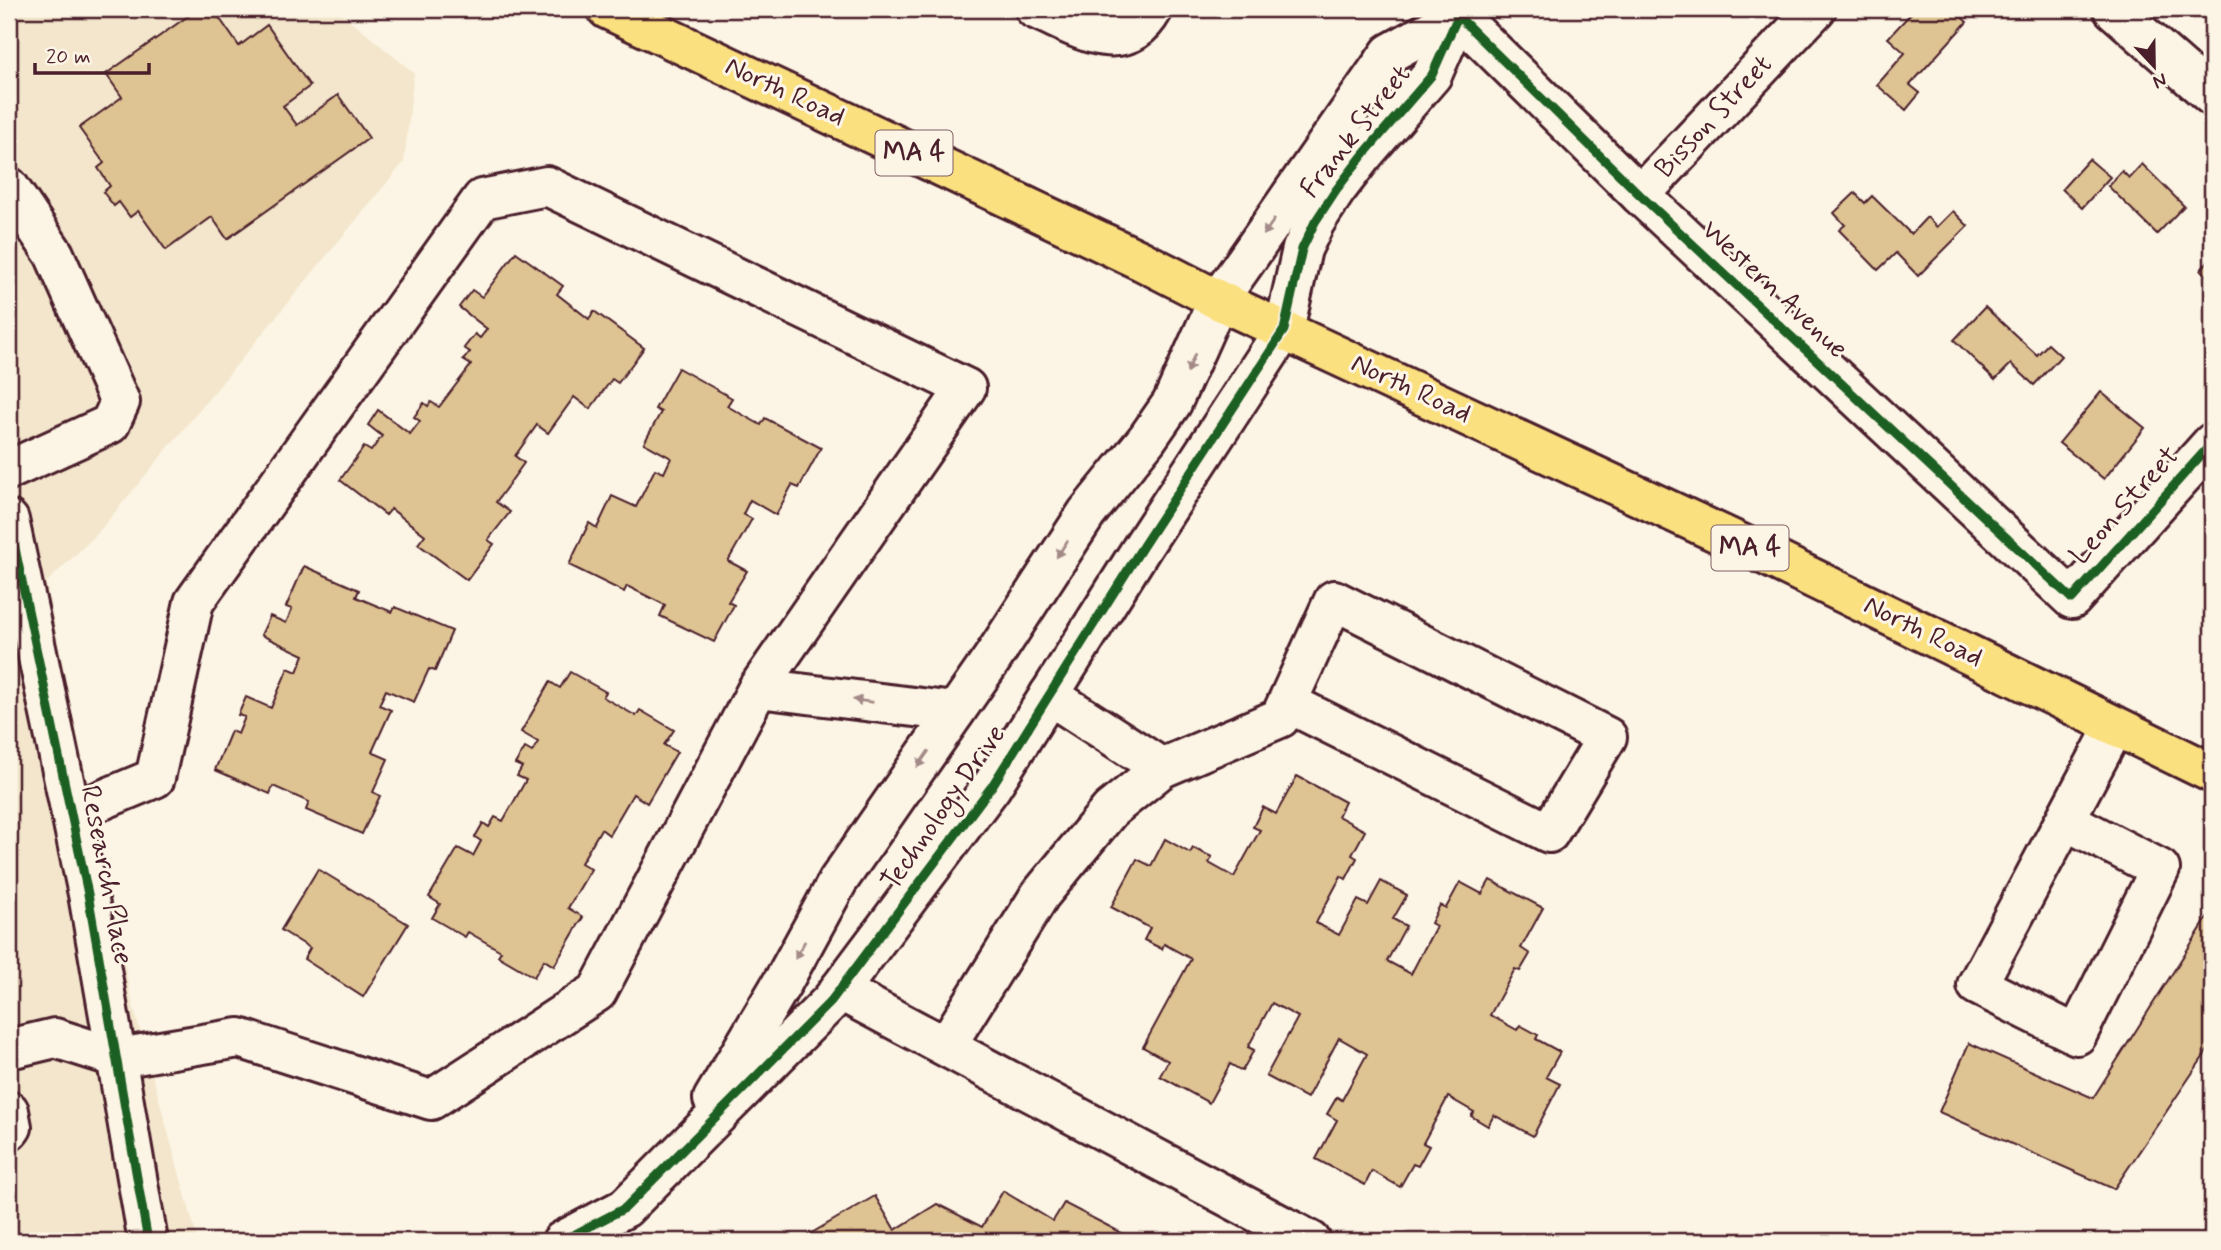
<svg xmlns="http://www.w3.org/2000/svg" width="2221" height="1250" font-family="Mynerve,sans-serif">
	<rect width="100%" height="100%" fill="#fcf5e5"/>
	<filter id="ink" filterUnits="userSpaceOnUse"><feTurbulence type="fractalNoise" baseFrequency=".0143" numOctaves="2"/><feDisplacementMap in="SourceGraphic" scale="14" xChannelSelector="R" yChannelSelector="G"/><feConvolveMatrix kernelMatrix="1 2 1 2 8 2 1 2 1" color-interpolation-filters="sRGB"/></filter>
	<g filter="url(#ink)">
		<path fill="#f3e6cc" d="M 23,9 L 336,9 L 414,73 L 404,162 L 97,534 L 46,583 L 132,1001 L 198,1241 L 9,1241 L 9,16 Z"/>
		<g fill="#dec393" stroke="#4a1f2b" stroke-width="2">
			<path d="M 198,9 L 213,9 L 239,46 L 267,25 L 310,86 L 283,106 L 297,125 L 338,95 L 369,138 L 227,239 L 212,217 L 166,250 L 138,211 L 130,217 L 119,202 L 114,206 L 103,192 L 110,186 L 98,168 L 104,163 L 79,128 L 122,97 L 106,74 Z"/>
			<path d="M 1915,9 L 1953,9 L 1967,22 L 1910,85 L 1920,93 L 1906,110 L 1877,85 L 1905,53 L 1888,38 Z"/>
			<path d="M 2089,159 L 2110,177 L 2082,208 L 2062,189 Z"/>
			<path d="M 2142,164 L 2184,206 L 2157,234 L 2108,186 L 2122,171 L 2129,178 Z"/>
			<path d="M 1855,193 L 1865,203 L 1872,196 L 1911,234 L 1927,217 L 1937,227 L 1953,211 L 1968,226 L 1918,276 L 1896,253 L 1878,270 L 1839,230 L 1845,225 L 1834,213 Z"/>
			<path d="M 516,252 L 563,286 L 557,294 L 589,319 L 594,311 L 644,348 L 618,383 L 612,379 L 590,409 L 574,397 L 548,433 L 537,425 L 515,456 L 524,463 L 496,502 L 510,512 L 488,540 L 494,544 L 467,580 L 418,544 L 425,535 L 391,509 L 386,515 L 340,480 L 364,447 L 371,451 L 382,436 L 368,425 L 378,410 L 410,434 L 420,421 L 414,417 L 424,403 L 428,406 L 431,402 L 439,407 L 471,365 L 463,360 L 470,352 L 464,348 L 475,334 L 480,338 L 487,329 L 459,307 L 472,290 L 482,297 Z"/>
			<path d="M 2212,256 L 2212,280 L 2201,270 Z"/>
			<path d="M 1985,307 L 2037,355 L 2048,344 L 2061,356 L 2034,385 L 2011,364 L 1995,380 L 1954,340 Z"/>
			<path d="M 678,368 L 732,398 L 727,406 L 761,425 L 765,418 L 821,448 L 799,488 L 792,485 L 776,515 L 750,500 L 743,514 L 752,519 L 728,561 L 747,571 L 728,602 L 734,605 L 714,642 L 660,616 L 665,605 L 627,586 L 624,592 L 569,565 L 589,523 L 597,528 L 612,496 L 636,507 L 655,469 L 664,473 L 671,458 L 644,443 L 661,412 L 655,409 Z"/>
			<path d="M 2101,392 L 2145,428 L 2104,479 L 2059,443 Z"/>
			<path d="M 304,566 L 359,590 L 356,597 L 392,612 L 395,607 L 452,631 L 435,671 L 429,669 L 414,702 L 386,690 L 379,705 L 391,710 L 372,752 L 388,759 L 373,792 L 380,796 L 362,834 L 306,810 L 309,802 L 273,786 L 270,794 L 215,770 L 231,731 L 238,734 L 245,717 L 238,715 L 246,697 L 271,708 L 288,668 L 297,672 L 304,655 L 261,635 L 270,616 L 286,623 L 292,609 L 286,607 Z"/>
			<path d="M 570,672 L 606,692 L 603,697 L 636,716 L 640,710 L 674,730 L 664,745 L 677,752 L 647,803 L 633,794 L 609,835 L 601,829 L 581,863 L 591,869 L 568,908 L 583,917 L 554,966 L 544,960 L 534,977 L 498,956 L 501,951 L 468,932 L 465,937 L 432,918 L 440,904 L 429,897 L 458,848 L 473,856 L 481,841 L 475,837 L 483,823 L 489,827 L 495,817 L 503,821 L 526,780 L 517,776 L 522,767 L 515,764 L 525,748 L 532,752 L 538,742 L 521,732 L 550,682 L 560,688 Z"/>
			<path d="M 1297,776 L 1345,802 L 1338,816 L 1365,831 L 1352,855 L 1357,858 L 1346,879 L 1341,876 L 1316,923 L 1339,935 L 1358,900 L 1368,905 L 1381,881 L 1407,895 L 1393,919 L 1406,926 L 1387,961 L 1411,974 L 1436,926 L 1431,923 L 1440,905 L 1446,908 L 1460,882 L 1482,894 L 1490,880 L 1543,908 L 1521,948 L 1530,954 L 1520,971 L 1515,969 L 1490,1015 L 1517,1030 L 1520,1025 L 1538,1035 L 1536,1039 L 1560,1052 L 1546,1077 L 1560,1084 L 1533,1136 L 1494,1115 L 1488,1126 L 1471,1116 L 1474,1112 L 1448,1097 L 1423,1143 L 1429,1146 L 1418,1166 L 1413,1164 L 1400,1187 L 1372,1171 L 1365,1185 L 1316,1159 L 1337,1120 L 1327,1114 L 1337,1097 L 1342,1100 L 1367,1054 L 1339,1038 L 1307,1098 L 1266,1076 L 1298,1017 L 1272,1003 L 1248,1047 L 1254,1050 L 1242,1071 L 1230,1064 L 1209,1103 L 1160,1076 L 1168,1061 L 1143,1047 L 1191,959 L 1164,944 L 1162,949 L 1144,940 L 1150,928 L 1111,907 L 1137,859 L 1151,866 L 1165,839 L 1190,853 L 1193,848 L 1212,857 L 1209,863 L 1234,877 L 1260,830 L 1253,827 L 1263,807 L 1276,814 Z"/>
			<path d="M 318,869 L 408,924 L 363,997 L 304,959 L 310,948 L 281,930 Z"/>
			<path d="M 2212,911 L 2212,1044 L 2114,1189 L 1939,1112 L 1969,1043 L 2093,1098 Z"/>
			<path d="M 1003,1191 L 1053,1221 L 1064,1203 L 1137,1241 L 798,1241 L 875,1196 L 895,1230 L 937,1204 L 982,1227 Z"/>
		</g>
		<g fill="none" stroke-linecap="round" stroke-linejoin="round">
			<defs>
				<g id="minor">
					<path d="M 1035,9 C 1076,26 1124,61 1153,9"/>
					<path d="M 1451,9 L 1640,195 L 2072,599 L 2212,443"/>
					<path d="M 2113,9 L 2212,96"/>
					<path d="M 9,187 L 54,254 L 120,402 L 110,424 L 9,470"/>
					<path d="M 1640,195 L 1816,9"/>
					<path d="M 9,520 L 88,894 L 148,1241"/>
					<path d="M 758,688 L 955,712"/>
					<path d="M 1049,695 L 1162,768 L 1280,718 L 1334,600 L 1607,737 L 1549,833 L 1288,703"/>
					<path d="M 2065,820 L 2160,869 L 2077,1035 L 1977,985 L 2115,726"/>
					<path d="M 839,990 L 1311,1241"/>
					<path d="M 946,1046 L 1040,895 L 1110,810 L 1162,768"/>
					<path d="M 9,1049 L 55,1038 L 118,1058 L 239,1038 L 431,1100 L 597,992 L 758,688 L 966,388 L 547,186 L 482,199 L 194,602 L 155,778 L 71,813"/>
					<path d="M 713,1099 L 785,978 L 838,881 L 992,659 L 1087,513 L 1147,439 L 1172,403 L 1218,300 L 1247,259 L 1390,53 L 1464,12"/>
					<path d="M 9,1111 L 12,1127 L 9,1131"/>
					<path d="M 562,1241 L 625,1208 L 831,1001 L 992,786 L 1143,546 L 1284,330 L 1302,249 L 1315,222 L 1336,190 L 1363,155 L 1432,75 L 1458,16"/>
				</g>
				<path id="major" d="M 607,9 L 1142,261 L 1218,300 L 1761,553 L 2212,773"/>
			</defs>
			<use href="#minor" stroke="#4a1f2b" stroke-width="44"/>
			<use href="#major" stroke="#4a1f2b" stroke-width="44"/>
			<use href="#minor" stroke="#fcf5e5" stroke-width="38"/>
			<use href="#major" stroke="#fbe080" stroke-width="38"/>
			<defs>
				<g id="cycleway">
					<path d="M 1453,11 L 1640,195 L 2072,599 L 2212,443"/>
					<path d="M 9,520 L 88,894 L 148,1241"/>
					<path d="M 562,1241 L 625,1208 L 831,1001 L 992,786 L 1143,546 L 1284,330 L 1302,249 L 1315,222 L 1336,190 L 1363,155 L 1432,75 L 1458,16"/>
				</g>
			</defs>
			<use href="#cycleway" stroke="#fcf5e5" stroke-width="13"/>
			<use href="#cycleway" stroke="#1b5e20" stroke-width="9"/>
		</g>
		<defs><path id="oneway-solid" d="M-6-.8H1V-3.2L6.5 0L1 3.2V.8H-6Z" transform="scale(1.75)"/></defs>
		<g fill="#a38a88">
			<use href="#oneway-solid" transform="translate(1269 227) rotate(125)"/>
			<use href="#oneway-solid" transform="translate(1191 363) rotate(113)"/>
			<use href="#oneway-solid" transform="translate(1062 549) rotate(123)"/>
			<use href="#oneway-solid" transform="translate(863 701) rotate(-173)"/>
			<use href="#oneway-solid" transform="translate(923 759) rotate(125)"/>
			<use href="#oneway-solid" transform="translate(800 950) rotate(119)"/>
		</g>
	</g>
	<g text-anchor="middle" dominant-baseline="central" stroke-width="6" stroke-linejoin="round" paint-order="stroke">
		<g fill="#fcf5e5" stroke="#7f5f63" stroke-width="2">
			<rect x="875.5" y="130.5" width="77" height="45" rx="5"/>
			<rect x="1711.5" y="525.5" width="77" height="45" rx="5"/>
		</g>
		<g font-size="26" font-weight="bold" fill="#4a1f2b">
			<text x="914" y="153">MA 4</text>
			<text x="1750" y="548">MA 4</text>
		</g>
		<g font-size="28" fill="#4a1f2b" stroke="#fcf5e5">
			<text transform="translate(785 92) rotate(25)">North Road</text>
			<text transform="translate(1714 117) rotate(-47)">Bisson Street</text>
			<text transform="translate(1356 132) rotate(-52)">Frank Street</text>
			<text transform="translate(1774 290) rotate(43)">Western Avenue</text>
			<text transform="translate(1411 389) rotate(25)">North Road</text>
			<text transform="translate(2125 506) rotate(-48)">Leon Street</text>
			<text transform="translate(1923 632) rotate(26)">North Road</text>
			<text transform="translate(944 808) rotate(-55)">Technology Drive</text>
			<text transform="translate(106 875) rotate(79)">Research Place</text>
		</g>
	</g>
	<rect width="2221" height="1250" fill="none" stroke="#fcf5e5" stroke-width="35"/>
	<rect x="18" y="18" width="2186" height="1215" fill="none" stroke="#4a1f2b" stroke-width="2.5" filter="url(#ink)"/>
	<g transform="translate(2154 66) rotate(158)" stroke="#fcf5e5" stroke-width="5" paint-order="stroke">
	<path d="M0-5L12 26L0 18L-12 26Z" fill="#4a1f2b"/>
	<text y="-10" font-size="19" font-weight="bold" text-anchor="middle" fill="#4a1f2b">N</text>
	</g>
	<path d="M35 63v10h114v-10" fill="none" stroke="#4a1f2b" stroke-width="3.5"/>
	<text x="46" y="63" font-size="21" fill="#4a1f2b" stroke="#fcf5e5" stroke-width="5" paint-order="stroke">20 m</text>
</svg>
